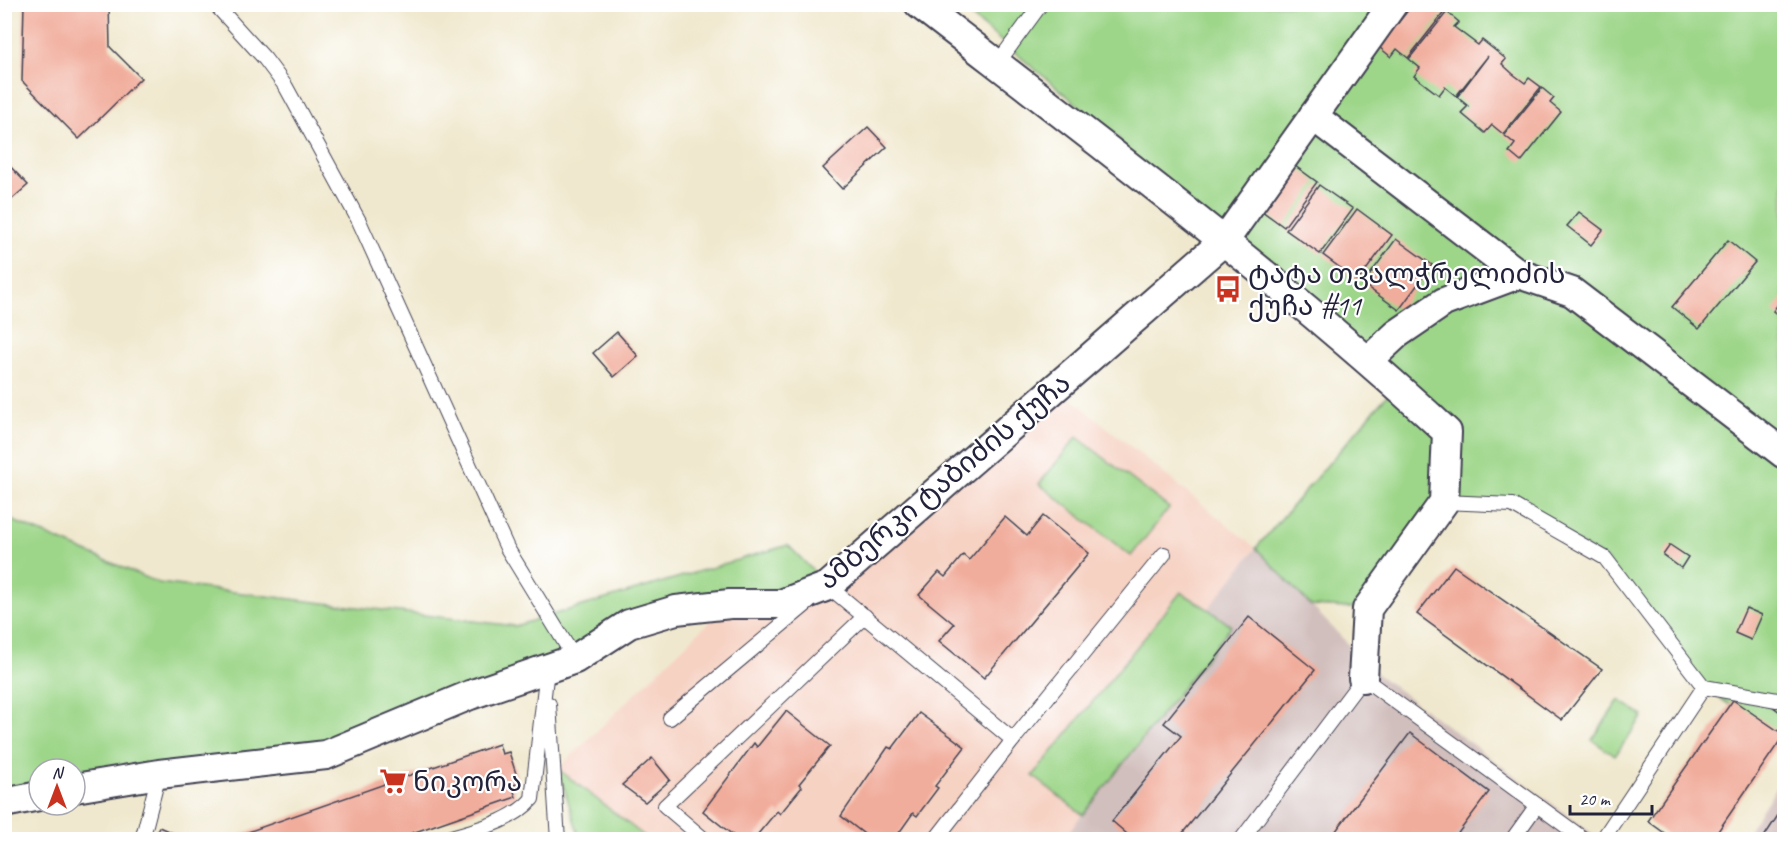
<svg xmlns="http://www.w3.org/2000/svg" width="1789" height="844" font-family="Caveat,'Noto Sans Georgian',sans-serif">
	<rect width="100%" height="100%" fill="#fff"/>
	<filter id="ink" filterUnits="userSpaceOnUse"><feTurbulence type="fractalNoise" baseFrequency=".0167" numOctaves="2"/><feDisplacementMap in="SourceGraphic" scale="12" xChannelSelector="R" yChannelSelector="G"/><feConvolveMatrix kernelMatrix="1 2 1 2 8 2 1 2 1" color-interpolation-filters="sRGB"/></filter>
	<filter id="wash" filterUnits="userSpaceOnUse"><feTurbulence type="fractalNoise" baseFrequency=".008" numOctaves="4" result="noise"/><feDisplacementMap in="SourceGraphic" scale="24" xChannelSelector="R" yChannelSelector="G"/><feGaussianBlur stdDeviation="1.35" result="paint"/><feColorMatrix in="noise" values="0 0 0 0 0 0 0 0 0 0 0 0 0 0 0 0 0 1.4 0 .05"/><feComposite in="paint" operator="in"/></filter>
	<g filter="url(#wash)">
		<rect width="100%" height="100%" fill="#f0e8ce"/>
		<path fill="#f6d2c3" d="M 1057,387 L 1256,548 L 1208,609 L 1180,592 L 1033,776 L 1083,815 L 1062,839 L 648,839 L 558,769 L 788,545 L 828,586 Z"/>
		<g fill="#d1bfbd">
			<path d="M 1256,548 L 1377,674 L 1600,839 L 1062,840 L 1230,627 L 1208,609 Z"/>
			<path d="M 1784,776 L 1784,839 L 1743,839 Z"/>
		</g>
		<g fill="#9dd689" stroke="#607c62" stroke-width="1.5">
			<path d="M 958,5 L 1784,5 L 1784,743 L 1704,687 L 1605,558 L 1512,505 L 1444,502 L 1367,609 L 1311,606 L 1256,548 L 1396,385 L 1111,152 L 1120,140 Z"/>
			<path d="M 1077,437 L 1169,508 L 1131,556 L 1039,484 Z"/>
			<path d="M 4,517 L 159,583 L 515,626 L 788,545 L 828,586 L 676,610 L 325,750 L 75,782 L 75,769 L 39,769 L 39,790 L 5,798 Z"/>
			<path d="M 1181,592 L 1208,609 L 1231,626 L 1083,815 L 1033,776 Z"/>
			<path d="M 1619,700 L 1643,716 L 1615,756 L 1592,740 Z"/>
			<path d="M 558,769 L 648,839 L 580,839 Z"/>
		</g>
		<g id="blocks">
			<g fill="#f1ad9c">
				<path d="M 24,4 L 109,4 L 110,47 L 141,78 L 79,139 L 22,81 Z"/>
				<path d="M 1413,4 L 1430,7 L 1437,4 L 1445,11 L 1408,58 L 1397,49 L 1391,57 L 1379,47 Z"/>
				<path d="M 1447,12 L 1459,22 L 1454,27 L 1478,45 L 1482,40 L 1506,59 L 1502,64 L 1513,74 L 1525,83 L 1529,78 L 1541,87 L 1503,134 L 1492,125 L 1485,133 L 1461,113 L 1468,106 L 1457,97 L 1488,56 L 1456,96 L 1445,87 L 1439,95 L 1414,76 L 1420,68 L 1409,59 Z"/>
				<path d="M 1542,88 L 1554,98 L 1550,103 L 1561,112 L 1521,162 L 1509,152 L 1515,144 L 1504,135 Z"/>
				<path d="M 868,127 L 887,147 L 842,189 L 823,168 Z"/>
				<path d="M 4,160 L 28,185 L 4,206 Z"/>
				<path d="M 1291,163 L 1317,182 L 1284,227 L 1258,208 Z"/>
				<path d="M 1319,185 L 1353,209 L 1320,254 L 1286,230 Z"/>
				<path d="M 1357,209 L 1392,235 L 1358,281 L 1323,255 Z"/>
				<path d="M 1579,212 L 1603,230 L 1591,245 L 1567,226 Z"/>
				<path d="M 1396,239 L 1432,265 L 1399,310 L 1363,284 Z"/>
				<path d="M 1728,240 L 1755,262 L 1699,329 L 1672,307 Z"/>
				<path d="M 1784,296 L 1784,320 L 1773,311 Z"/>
				<path d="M 617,332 L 638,356 L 614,377 L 593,353 Z"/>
				<path d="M 1043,516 L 1089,553 L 984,678 L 939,641 L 954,624 L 919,595 L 939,572 L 945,577 L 963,555 L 969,560 L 1005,517 L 1027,536 Z"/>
				<path d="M 1670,545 L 1688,557 L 1681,568 L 1663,555 Z"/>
				<path d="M 1454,566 L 1602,669 L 1562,720 L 1417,614 Z"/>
				<path d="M 1746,608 L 1762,615 L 1751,640 L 1735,633 Z"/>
				<path d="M 1249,617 L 1315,670 L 1177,840 L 1134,840 L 1112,821 L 1181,736 L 1164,723 Z"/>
				<path d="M 1784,689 L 1784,715 L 1772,706 Z"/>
				<path d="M 1733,700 L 1784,735 L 1712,840 L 1674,840 L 1648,821 Z"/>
				<path d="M 786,711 L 830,746 L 799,784 L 802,787 L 780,814 L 777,811 L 753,840 L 739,840 L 703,811 L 754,743 L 757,747 Z"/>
				<path d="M 919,713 L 965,747 L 935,786 L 938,788 L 917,816 L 913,813 L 894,840 L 872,840 L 841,816 L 888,747 L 892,749 Z"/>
				<path d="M 1410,733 L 1489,792 L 1453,840 L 1329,840 Z"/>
				<path d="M 499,744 L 502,754 L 509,752 L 519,783 L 512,786 L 516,797 L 392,840 L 225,840 Z"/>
				<path d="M 652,758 L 670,780 L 645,802 L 622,785 Z"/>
				<path d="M 1784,806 L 1784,840 L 1762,840 Z"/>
				<path d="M 159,827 L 189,840 L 154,840 Z"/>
			</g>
		</g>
	</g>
	<g filter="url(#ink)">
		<use href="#blocks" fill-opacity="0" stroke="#414051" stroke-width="1.5"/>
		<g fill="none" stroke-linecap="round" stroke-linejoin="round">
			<defs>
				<g id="lane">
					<path d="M 215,4 L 265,59 L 286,87 L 359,221 L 507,548 L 575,659"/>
					<path d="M 997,64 L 1041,4"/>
					<path d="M 1444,502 L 1512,505 L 1605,558 L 1704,687 L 1602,840"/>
					<path d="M 826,588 L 828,586 L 1013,740 L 935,840"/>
					<path d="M 1704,687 L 1777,700"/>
					<path d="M 549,704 L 558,840"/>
					<path d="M 670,718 L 809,602"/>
					<path d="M 1013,740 L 1164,554"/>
					<path d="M 142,840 L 159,774"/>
					<path d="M 442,840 C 472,830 510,824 532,799 L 547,669"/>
					<path d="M 705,840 L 665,806 L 865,616"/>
					<path d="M 1241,840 L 1363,678 L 1585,840"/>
					<path d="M 1512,840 L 1537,805"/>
				</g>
				<g id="street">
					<path d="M 919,4 C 1099,143 1280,278 1447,432 L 1444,502 L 1367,609 L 1363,678"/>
					<path d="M 1313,116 L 1519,274"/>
					<path d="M 1369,360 L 1397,334 L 1444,302 L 1519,274 L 1572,292 L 1784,454"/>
					<path d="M 75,788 L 159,774 L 326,755 L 470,695 L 575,659 L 629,624 L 676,610 L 730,604 L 781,604 L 828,586 L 1225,240 L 1393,4"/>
					<path d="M 4,803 L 39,796"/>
				</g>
			</defs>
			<use href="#lane" stroke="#414051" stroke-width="16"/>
			<use href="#street" stroke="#414051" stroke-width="32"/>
			<use href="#lane" stroke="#fff" stroke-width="14"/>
			<use href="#street" stroke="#fff" stroke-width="28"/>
		</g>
	</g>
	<defs>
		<symbol id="bus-bare" viewBox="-9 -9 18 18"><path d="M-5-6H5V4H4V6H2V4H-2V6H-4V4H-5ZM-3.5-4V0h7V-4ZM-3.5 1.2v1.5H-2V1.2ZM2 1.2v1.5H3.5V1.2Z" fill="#c8321e" stroke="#fff" stroke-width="2.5" paint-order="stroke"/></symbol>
		<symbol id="supermarket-bare" viewBox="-9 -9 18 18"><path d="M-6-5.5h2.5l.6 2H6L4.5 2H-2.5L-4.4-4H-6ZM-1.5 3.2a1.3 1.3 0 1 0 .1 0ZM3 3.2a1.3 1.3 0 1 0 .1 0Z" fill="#c8321e" stroke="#fff" stroke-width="2.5" paint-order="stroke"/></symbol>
	</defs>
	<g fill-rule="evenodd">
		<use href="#bus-bare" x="1209" y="270" width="38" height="38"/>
		<use href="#supermarket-bare" x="374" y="762" width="38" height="38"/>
	</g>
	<g text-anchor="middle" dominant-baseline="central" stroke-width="4.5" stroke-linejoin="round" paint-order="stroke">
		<g font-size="28" fill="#22223b" stroke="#fff" text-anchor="start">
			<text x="1248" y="273">ტატა თვალჭრელიძის<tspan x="1248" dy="32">ქუჩა #11</tspan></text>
			<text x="413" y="781">ნიკორა</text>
		</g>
		<g font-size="28" fill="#22223b" stroke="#fff">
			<text transform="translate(944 481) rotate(-40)">ამბერკი ტაბიძის ქუჩა</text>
		</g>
	</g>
	<rect width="1789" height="844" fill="none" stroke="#fff" stroke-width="24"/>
	<g transform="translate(57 787)"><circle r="28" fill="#ffffff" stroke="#a7a7b1" stroke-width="1.5"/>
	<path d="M0-4.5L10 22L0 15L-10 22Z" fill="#c8321e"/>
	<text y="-9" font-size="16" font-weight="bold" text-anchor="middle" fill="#22223b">N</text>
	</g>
	<path d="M1570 805v9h82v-9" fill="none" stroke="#22223b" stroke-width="3"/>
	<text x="1579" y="805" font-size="18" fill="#22223b" stroke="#ffffff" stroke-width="4.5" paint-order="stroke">20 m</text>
</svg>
